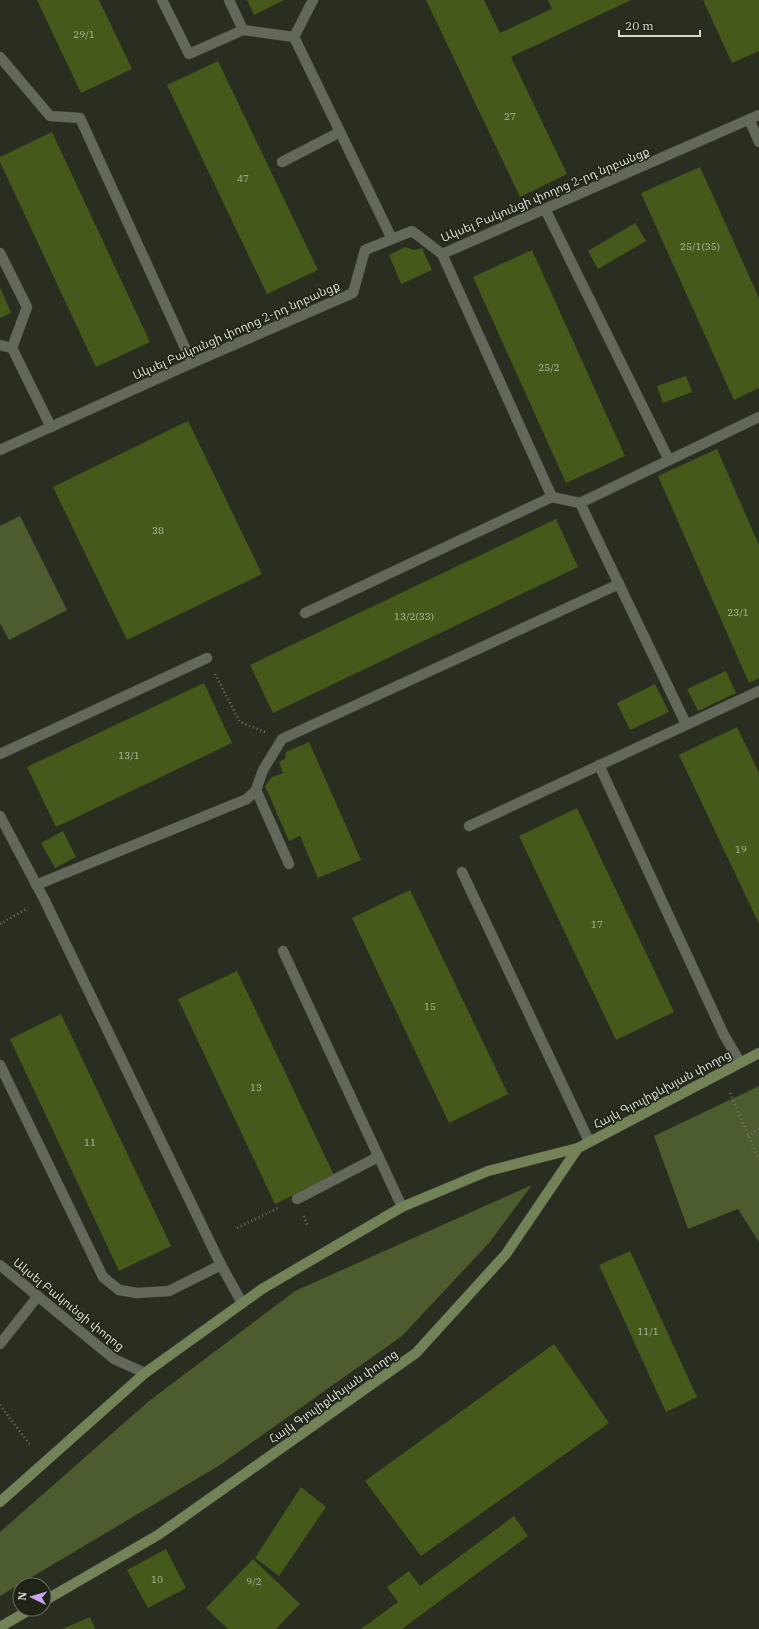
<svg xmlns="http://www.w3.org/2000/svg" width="759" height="1629" font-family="'IBM Plex Serif','Noto Sans Armenian',serif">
	<rect width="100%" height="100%" fill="#292e21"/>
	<g fill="#4c5c2e">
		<path d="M 20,516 L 67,610 L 9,640 L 0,623 L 0,526 Z"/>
		<path d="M 759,1086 L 759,1242 L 738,1209 L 688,1229 L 654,1136 Z"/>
		<path d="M 532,1185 L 489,1243 L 402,1336 L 220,1465 L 0,1596 L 0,1532 L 149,1401 L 295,1291 Z"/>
	</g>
	<g fill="#45591a">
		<path d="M 37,0 L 99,0 L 132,69 L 81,93 Z"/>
		<path d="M 247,0 L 284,0 L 254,15 Z"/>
		<path d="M 426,0 L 484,0 L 500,33 L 552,9 L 548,0 L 631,0 L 511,57 L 567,174 L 520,197 Z"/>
		<path d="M 703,0 L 759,0 L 759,51 L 732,63 Z"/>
		<path d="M 218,61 L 318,270 L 267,294 L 167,85 Z"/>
		<path d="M 52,132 L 150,342 L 96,367 L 0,162 L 0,157 Z"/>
		<path d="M 700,167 L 759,298 L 759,388 L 734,400 L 641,193 Z"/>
		<path d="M 635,223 L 646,241 L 598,269 L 588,251 Z"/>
		<path d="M 405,247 L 414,250 L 422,248 L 432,270 L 401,284 L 389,255 Z"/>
		<path d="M 532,250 L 625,456 L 566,483 L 473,277 Z"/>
		<path d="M 0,287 L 11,313 L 0,318 Z"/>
		<path d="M 686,376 L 692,392 L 663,403 L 657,386 Z"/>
		<path d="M 188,421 L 262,574 L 127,640 L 53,487 Z"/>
		<path d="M 717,449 L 759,545 L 759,678 L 749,683 L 658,476 Z"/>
		<path d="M 556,519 L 578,567 L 273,713 L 250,665 Z"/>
		<path d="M 726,671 L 736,693 L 698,711 L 687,689 Z"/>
		<path d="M 204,683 L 232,743 L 56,827 L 27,767 Z"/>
		<path d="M 655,684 L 669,712 L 630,730 L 617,703 Z"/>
		<path d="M 737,727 L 759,773 L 759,924 L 679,755 Z"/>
		<path d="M 309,742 L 361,860 L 318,878 L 300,836 L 289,841 L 265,786 L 272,777 L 283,773 L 279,762 L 285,759 L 286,752 Z"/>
		<path d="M 577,808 L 674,1012 L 616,1040 L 519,836 Z"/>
		<path d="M 63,831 L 76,857 L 55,868 L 41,843 Z"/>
		<path d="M 410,890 L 508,1094 L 449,1123 L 352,918 Z"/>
		<path d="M 237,971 L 334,1175 L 275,1204 L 178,999 Z"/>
		<path d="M 61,1014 L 171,1246 L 119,1271 L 10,1039 Z"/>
		<path d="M 630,1251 L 697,1397 L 666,1412 L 599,1265 Z"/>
		<path d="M 554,1344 L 609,1423 L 421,1556 L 365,1481 Z"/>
		<path d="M 301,1487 L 326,1507 L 279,1576 L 255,1558 Z"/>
		<path d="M 514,1516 L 528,1536 L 402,1629 L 361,1629 L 398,1602 L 387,1587 L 409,1571 L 420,1586 Z"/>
		<path d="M 166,1549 L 186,1588 L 148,1608 L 127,1570 Z"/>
		<path d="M 253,1559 L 300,1604 L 276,1629 L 228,1629 L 206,1608 Z"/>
		<path d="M 90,1617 L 95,1629 L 62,1629 Z"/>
	</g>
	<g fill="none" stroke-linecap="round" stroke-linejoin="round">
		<defs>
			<g id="service">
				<path d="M 162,0 L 189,54 L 243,30"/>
				<path d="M 229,0 L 243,30 L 294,37 L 392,239"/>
				<path d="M 294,37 L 313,0"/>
				<path d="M 0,57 L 50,116 L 80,118 L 192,363"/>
				<path d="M 749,119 L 759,142"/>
				<path d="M 282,162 L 340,132"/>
				<path d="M 545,209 L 669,460"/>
				<path d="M 0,253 L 27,307 L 12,348 L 51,427"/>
				<path d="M 442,254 L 552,497"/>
				<path d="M 0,345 L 12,348"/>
				<path d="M 580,503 L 686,724"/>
				<path d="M 305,613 L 552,497 L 580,503 L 759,417"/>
				<path d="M 0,754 L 207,658"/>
				<path d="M 599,765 L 724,1035 L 740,1062"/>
				<path d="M 256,790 L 289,864"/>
				<path d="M 469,826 L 759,691"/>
				<path d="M 462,872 L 589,1141"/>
				<path d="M 36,885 L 247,799 L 256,790 L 263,770 L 282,739 L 619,584"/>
				<path d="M 283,951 L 402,1207"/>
				<path d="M 0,1065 L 103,1277 L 119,1290 L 137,1293 L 169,1291 L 221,1265"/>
				<path d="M 297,1199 L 378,1157"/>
				<path d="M 0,1344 L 38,1296"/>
			</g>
			<g id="minor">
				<path d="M 0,450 L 192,363 L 353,293 L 365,250 L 412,231 L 442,254 L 759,115"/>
				<path d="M 0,816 L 44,899 L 221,1265 L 242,1303"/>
			</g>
			<path id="tertiary" d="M 0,1265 L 114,1359 L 145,1373"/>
			<g id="secondary">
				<path d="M 0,1502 L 145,1373 L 262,1289 L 402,1207 L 488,1171 L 578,1148 L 759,1053"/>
				<path d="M 44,1601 L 158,1535 L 416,1353 L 506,1254 L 578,1148"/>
				<path d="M 0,1627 L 31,1609"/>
			</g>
		</defs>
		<use href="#service" stroke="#44493e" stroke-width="11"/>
		<use href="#minor" stroke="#44493e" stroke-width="11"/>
		<use href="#tertiary" stroke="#44493e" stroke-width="11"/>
		<use href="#secondary" stroke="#44493e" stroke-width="11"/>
		<g stroke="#73786d" stroke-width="2.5" stroke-dasharray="1 3" stroke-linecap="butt">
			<path d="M 215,674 L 240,722 L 265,732"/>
			<path d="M 0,924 L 28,908"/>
			<path d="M 730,1093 L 759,1160"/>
			<path d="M 748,1136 L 759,1129"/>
			<path d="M 304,1216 L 308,1227"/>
			<path d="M 237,1228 L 280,1207"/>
			<path d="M 0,1405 L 30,1445"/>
		</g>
		<use href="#service" stroke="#63695a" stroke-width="10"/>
		<use href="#minor" stroke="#63695a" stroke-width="10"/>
		<use href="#tertiary" stroke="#63695a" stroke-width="10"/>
		<use href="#secondary" stroke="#738257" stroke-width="10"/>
	</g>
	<g text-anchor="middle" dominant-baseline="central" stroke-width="3" stroke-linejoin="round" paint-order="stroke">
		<g font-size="10" fill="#b2baa3">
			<text x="84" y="34">29/1</text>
			<text x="510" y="116">27</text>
			<text x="243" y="178">47</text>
			<text x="700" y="246">25/1(35)</text>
			<text x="549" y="367">25/2</text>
			<text x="158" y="530">38</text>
			<text x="738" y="612">23/1</text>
			<text x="414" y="616">13/2(33)</text>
			<text x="129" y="755">13/1</text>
			<text x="741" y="849">19</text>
			<text x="597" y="924">17</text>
			<text x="430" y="1006">15</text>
			<text x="256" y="1087">13</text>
			<text x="90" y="1142">11</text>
			<text x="648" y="1331">11/1</text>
			<text x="157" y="1579">10</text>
			<text x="254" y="1581">9/2</text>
		</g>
		<g font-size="12" fill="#d6dad1" stroke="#1f2417">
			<text transform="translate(545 194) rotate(-23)">Ակսել Բակունցի փողոց 2-րդ նրբանցք</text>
			<text transform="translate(236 330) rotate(-24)">Ակսել Բակունցի փողոց 2-րդ նրբանցք</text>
			<text transform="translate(662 1089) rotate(-28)">Հայկ Գյուլիքևխյան փողոց</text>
			<text transform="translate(69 1304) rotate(39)">Ակսել Բակունցի փողոց</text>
			<text transform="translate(333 1396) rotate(-35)">Հայկ Գյուլիքևխյան փողոց</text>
		</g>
	</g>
	<g transform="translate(32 1597) rotate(275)"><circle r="19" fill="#1f2417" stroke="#686d61"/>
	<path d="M0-3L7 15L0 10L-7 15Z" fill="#c8a6ef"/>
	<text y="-6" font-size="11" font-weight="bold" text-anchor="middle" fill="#d6dad1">N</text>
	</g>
	<path d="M619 30v6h81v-6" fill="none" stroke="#d6dad1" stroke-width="2"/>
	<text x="625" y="30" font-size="12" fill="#d6dad1" stroke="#1f2417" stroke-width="3" paint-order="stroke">20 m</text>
</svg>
